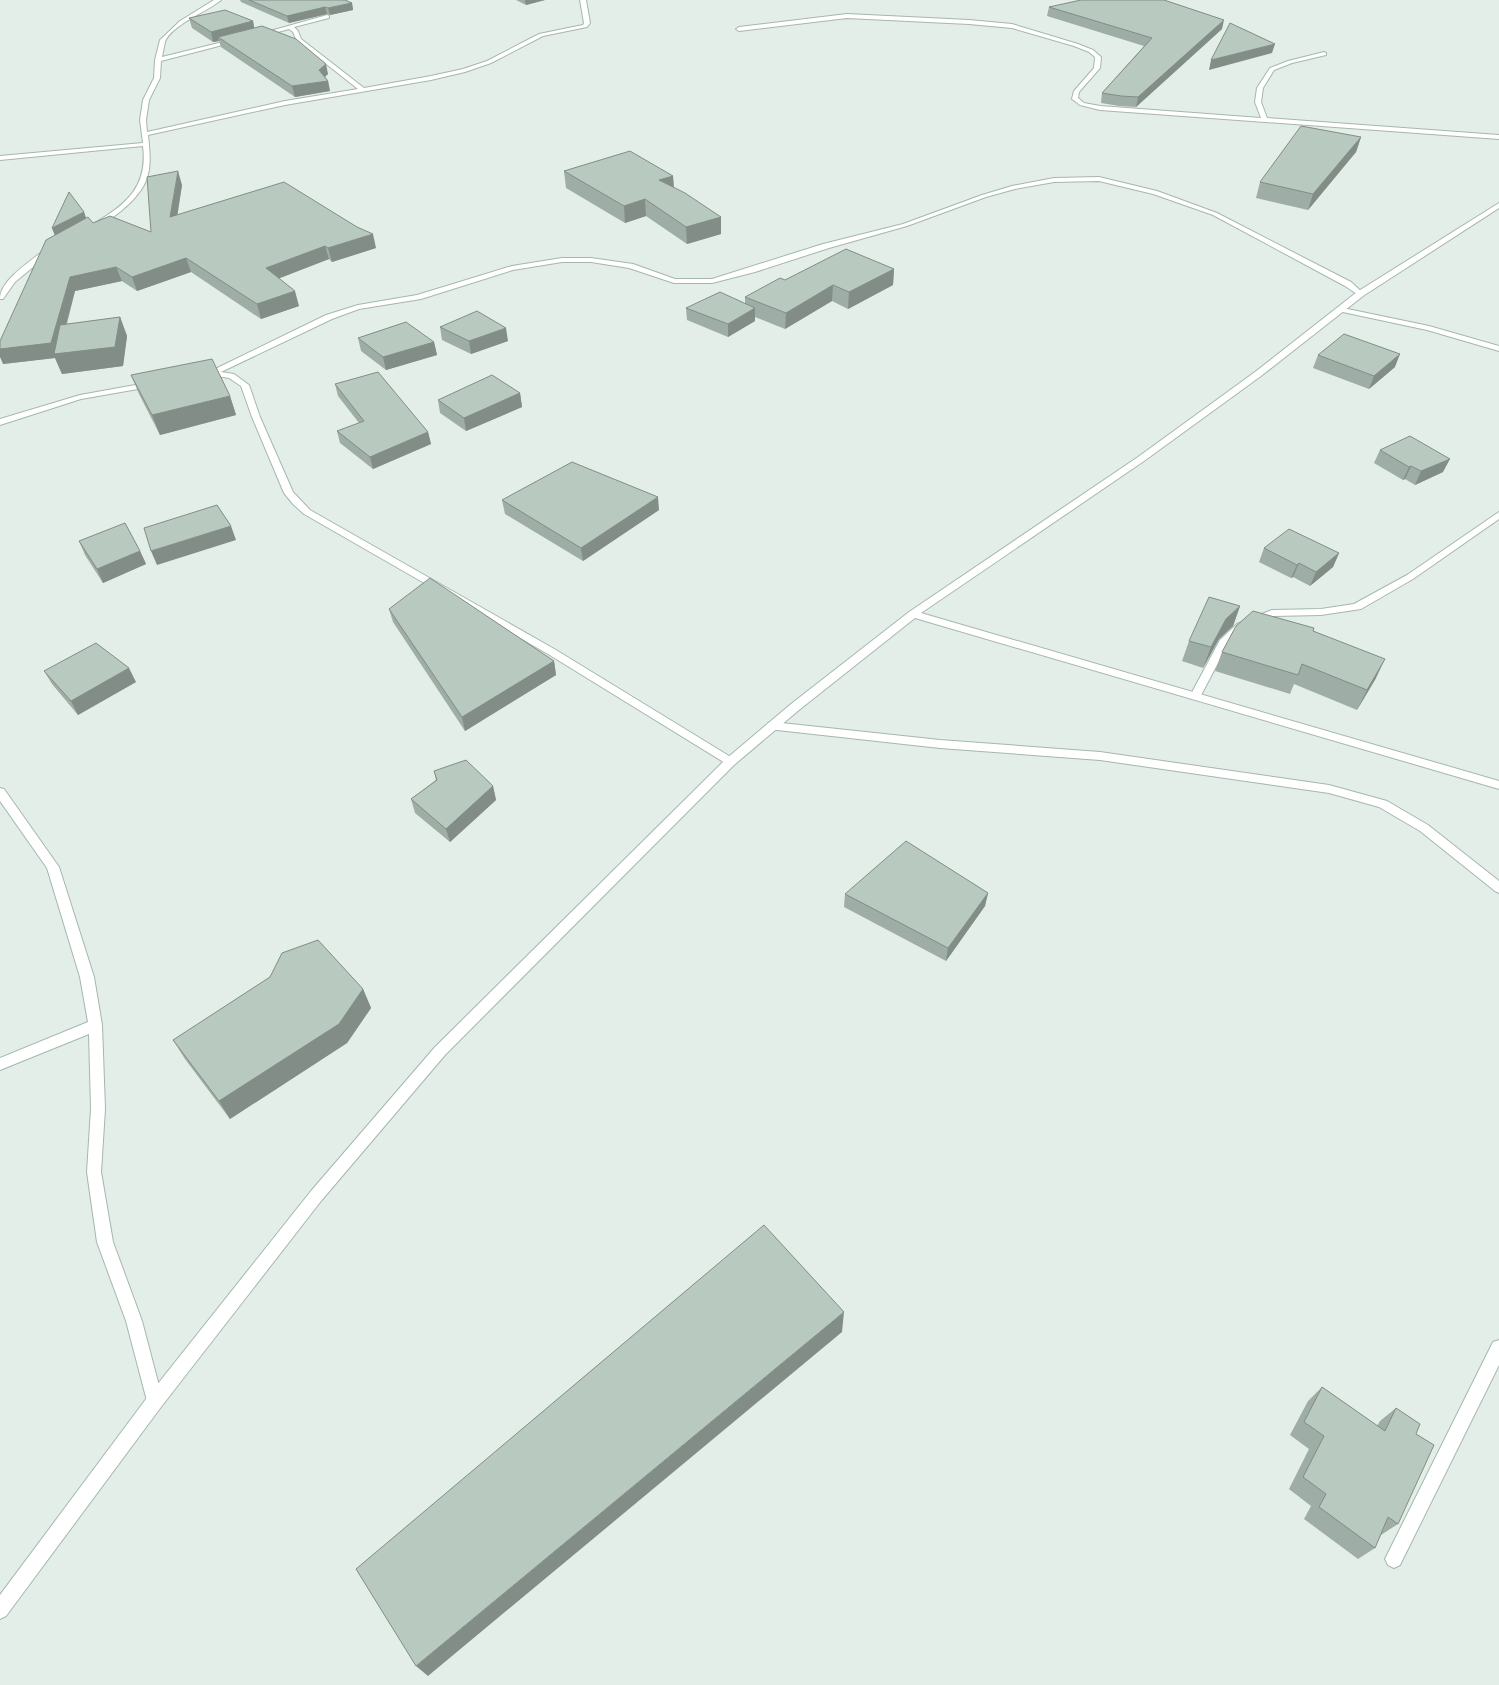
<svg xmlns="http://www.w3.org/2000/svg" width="1499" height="1685" font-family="'Work Sans',sans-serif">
	<rect width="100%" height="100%" fill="#e3eee8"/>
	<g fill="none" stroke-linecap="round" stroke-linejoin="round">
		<defs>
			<g id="minor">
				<path d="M 214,0 L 221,0 C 207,12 171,25 165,42 C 164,47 163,52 162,57 L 235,39 L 238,41 L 161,61 L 160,78 L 149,100 L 146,120 L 147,132 L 285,101 L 358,89 L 297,41 L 293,32 L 289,29 L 259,37 L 256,35 L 327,15 L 329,16 L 329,18 L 294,27 L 298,31 L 301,39 L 364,88 L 431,76 L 463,69 L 487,61 L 539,34 L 583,25 L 584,23 L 580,0 L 586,0 L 590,23 L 587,27 L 543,36 L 491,63 L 465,72 L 431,80 L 285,105 L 148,135 C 152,171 151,186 121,211 C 113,217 106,223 97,226 L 94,224 L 95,223 C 127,204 148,186 143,146 L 0,160 L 0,156 L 143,143 L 140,120 L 143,100 L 154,78 L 155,60 L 160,40 L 180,21 Z"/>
				<path d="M 847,14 L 969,20 L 1012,24 L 1078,44 L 1093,50 L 1101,57 L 1100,68 L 1079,92 L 1078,98 L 1084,103 L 1100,106 L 1261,118 L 1255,102 L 1257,88 L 1270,68 L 1288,61 L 1324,52 L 1326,53 L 1326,55 L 1292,63 L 1274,70 L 1263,88 L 1261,102 L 1267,118 L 1499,135 L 1499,139 L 1100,110 L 1080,105 L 1072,99 L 1074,91 L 1094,68 L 1095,57 L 1089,52 L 1074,46 L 1012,28 L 969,24 L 847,18 L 739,31 L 736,29 L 739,27 Z"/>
				<path d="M 1099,177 L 1157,191 L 1217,213 L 1351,282 L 1364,294 L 1360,296 L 1345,286 L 1213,215 L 1153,194 L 1099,181 L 1054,182 L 1015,189 L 986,197 L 907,226 L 829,248 L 755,272 L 712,283 L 674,283 L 629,268 L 591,262 L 562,262 L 513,270 L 421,299 L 359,309 L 332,319 L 221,372 L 234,374 L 249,385 L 260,417 L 293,492 L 310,510 L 556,650 L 734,759 L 736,762 L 734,765 L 730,766 L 548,654 L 304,514 L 293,504 L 284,493 L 252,417 L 241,386 L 229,378 L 211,375 L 207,373 L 326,315 L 358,305 L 417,295 L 512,266 L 562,258 L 591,258 L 633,264 L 675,279 L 712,279 L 823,244 L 903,224 L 982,195 L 1012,186 L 1054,178 Z"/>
				<path d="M 48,247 L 54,247 L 55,249 L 15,282 L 3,299 L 0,299 C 0,279 33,260 48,247 Z"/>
				<path d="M 1338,307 L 1429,326 L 1499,346 L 1499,351 L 1427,330 L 1338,311 Z"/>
				<path d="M 152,382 L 156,384 L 155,386 L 81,399 L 0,425 L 0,419 L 80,395 Z"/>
				<path d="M 1499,512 L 1499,519 L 1413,579 L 1361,609 L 1321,615 L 1273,616 L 1245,628 L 1228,644 L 1199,699 L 1191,699 L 1190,696 L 1220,640 L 1237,624 L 1272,610 L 1321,609 L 1354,604 L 1407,575 Z"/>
				<path d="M 772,722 L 940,740 L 1100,752 L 1329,785 L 1387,801 L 1428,825 L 1499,881 L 1499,893 L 1495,891 L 1420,831 L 1379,807 L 1329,793 L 1100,760 L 940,748 L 768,729 L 766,726 L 768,723 Z"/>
				<path d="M 0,788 L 4,789 L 59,867 L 94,977 L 102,1025 L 105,1109 L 101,1172 L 113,1242 L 142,1321 L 163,1401 L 161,1407 L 155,1409 L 149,1407 L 147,1401 L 126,1321 L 97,1242 L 87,1172 L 91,1109 L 89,1034 L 0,1070 L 0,1058 L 88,1022 L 80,977 L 47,868 L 0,801 Z"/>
				<path d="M 1499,1340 L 1499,1365 L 1400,1565 L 1394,1568 L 1388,1565 L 1385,1559 L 1388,1553 L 1493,1342 Z"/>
			</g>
			<path id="tertiary" d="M 1499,203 L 1499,208 L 1363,296 L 1261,376 L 1144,461 L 921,613 L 1499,781 L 1499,789 L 915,618 L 799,710 L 734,765 L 445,1055 L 321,1201 L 161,1407 L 6,1616 L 0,1619 L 0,1595 L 149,1395 L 311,1191 L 435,1047 L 726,759 L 791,704 L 909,612 L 1138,457 L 1255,372 L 1357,292 Z"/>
		</defs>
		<use href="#minor" stroke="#a5b7ae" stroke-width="2"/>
		<use href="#tertiary" stroke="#a5b7ae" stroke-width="2"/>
		<use href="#minor" fill="#fff" fill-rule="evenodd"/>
		<use href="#tertiary" fill="#fff" fill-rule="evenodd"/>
	</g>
	<g fill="#9eada5">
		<path d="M 240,0 L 345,0 L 352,3 L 353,10 L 330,15 L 327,14 L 289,23 L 241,2 Z"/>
		<path d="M 516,0 L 545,0 L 526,5 Z"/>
		<path d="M 1049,7 L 1222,29 L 1136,107 L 1119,106 L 1101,103 L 1102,93 L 1144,46 L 1047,16 Z"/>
		<path d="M 189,18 L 253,21 L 254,28 L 328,74 L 325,77 L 328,81 L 330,91 L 295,97 L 221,47 L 219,41 L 213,42 L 192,28 Z"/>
		<path d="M 1361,137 L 1356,152 L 1308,210 L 1256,198 L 1260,182 Z"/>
		<path d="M 564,171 L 673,176 L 674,188 L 721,217 L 721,234 L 687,244 L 646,216 L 625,223 L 566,188 Z"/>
		<path d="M 182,185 L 177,215 L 376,248 L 332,262 L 329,259 L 279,278 L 299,306 L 261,319 L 191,272 L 137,291 L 122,281 L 75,291 L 67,324 L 120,317 L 127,336 L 123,366 L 62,374 L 55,358 L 3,364 L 55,235 L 52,228 L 84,212 L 86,218 L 93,223 L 151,232 Z"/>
		<path d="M 894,269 L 893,285 L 848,309 L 832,301 L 785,329 L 755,317 L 755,321 L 728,337 L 687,320 L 686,308 L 745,304 L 745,297 L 785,280 Z"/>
		<path d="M 440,327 L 508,341 L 471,354 L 442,340 Z"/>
		<path d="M 358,338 L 434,342 L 437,355 L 386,370 L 361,351 Z"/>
		<path d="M 1318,355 L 1395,367 L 1369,389 L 1313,368 Z"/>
		<path d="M 131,375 L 230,396 L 236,415 L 160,435 L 139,394 Z"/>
		<path d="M 335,384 L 428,432 L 431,444 L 373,469 L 340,443 L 337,431 L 359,423 L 338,396 Z"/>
		<path d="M 520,393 L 522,407 L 466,431 L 440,413 L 438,400 Z"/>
		<path d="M 1380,450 L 1443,472 L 1415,485 L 1405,479 L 1403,480 L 1374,463 Z"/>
		<path d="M 502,500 L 659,510 L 583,561 L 505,514 Z"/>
		<path d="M 79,541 L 140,551 L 146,564 L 103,583 L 85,555 Z"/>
		<path d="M 1264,548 L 1339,553 L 1333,567 L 1310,586 L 1293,577 L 1291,578 L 1259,562 Z"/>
		<path d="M 1240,606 L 1233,626 L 1219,639 L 1203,668 L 1182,661 L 1189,641 Z"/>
		<path d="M 389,609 L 554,661 L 556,675 L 465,731 L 393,622 Z"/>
		<path d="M 1313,631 L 1376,678 L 1357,710 L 1294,684 L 1290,694 L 1215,671 L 1222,652 Z"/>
		<path d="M 44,671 L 136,682 L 78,715 L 52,684 Z"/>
		<path d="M 434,771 L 493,786 L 496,800 L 450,842 L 415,813 L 411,799 L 436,780 Z"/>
		<path d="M 988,893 L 985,906 L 946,961 L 844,907 L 845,894 Z"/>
		<path d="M 363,989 L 371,1008 L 347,1043 L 230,1119 L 185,1059 L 173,1040 Z"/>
		<path d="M 1322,1387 L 1377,1426 L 1380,1421 L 1396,1408 L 1416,1434 L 1398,1524 L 1381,1535 L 1375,1548 L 1358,1559 L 1304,1519 L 1311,1506 L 1289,1489 L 1309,1449 L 1290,1435 L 1308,1401 Z"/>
	</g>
	<g fill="#818d86">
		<path d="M 525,0 L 545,0 L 526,5 Z"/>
		<path d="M 352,3 L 353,10 L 330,15 L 328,8 Z"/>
		<path d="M 325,7 L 327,14 L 289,23 L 287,16 Z"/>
		<path d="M 1224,20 L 1222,29 L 1136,107 L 1138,97 Z"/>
		<path d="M 253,21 L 255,32 L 218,37 L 219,41 L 213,42 L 211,32 Z"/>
		<path d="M 1275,44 L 1272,53 L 1209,70 L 1211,60 Z"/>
		<path d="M 326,64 L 328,74 L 321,80 L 319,70 Z"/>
		<path d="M 328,81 L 330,91 L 295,97 L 292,86 Z"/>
		<path d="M 1361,137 L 1356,152 L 1308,210 L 1313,194 Z"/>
		<path d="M 178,171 L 182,185 L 175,231 L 170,217 Z"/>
		<path d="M 673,176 L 674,192 L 659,180 Z"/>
		<path d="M 645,199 L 646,216 L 625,223 L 624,206 Z"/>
		<path d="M 84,212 L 88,224 L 57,241 L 52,228 Z"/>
		<path d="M 721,217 L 721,234 L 687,244 L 686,227 Z"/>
		<path d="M 373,234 L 376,248 L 332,262 L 328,248 Z"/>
		<path d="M 325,246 L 329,259 L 270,282 L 266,268 Z"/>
		<path d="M 186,258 L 191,272 L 137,291 L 132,277 Z"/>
		<path d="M 116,267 L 122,281 L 75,291 L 58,354 L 120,317 L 127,336 L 123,366 L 62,374 L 55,358 L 3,364 L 0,357 L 0,349 L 70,277 Z"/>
		<path d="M 894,269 L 893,285 L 848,309 L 849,292 Z"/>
		<path d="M 833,285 L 832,301 L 785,329 L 786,313 Z"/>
		<path d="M 295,291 L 299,306 L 261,319 L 257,304 Z"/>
		<path d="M 755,308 L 755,321 L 728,337 L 728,324 Z"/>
		<path d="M 506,328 L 508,341 L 471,354 L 469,341 Z"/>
		<path d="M 434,342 L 437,355 L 386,370 L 383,357 Z"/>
		<path d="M 1400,354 L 1395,367 L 1369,389 L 1374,376 Z"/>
		<path d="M 520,393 L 522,407 L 466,431 L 464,418 Z"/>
		<path d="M 230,396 L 236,415 L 160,435 L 152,415 Z"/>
		<path d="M 428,432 L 431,444 L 373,469 L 370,457 Z"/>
		<path d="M 1450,459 L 1443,472 L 1415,485 L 1421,471 Z"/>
		<path d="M 1411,466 L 1405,479 L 1403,480 L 1409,467 Z"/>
		<path d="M 658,497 L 659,510 L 583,561 L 581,548 Z"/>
		<path d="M 231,526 L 236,540 L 157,565 L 151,551 Z"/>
		<path d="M 140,551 L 146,564 L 103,583 L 97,569 Z"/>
		<path d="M 1339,553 L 1333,567 L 1310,586 L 1316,572 Z"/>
		<path d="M 1299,563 L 1293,577 L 1291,578 L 1297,565 Z"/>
		<path d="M 1240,606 L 1233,626 L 1219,639 L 1203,668 L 1211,647 L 1226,619 Z"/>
		<path d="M 1385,659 L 1376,678 L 1357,710 L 1367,690 Z"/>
		<path d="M 554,661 L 556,675 L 465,731 L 462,717 Z"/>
		<path d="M 129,668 L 136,682 L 78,715 L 71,701 Z"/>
		<path d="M 493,786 L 496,800 L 450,842 L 446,829 Z"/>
		<path d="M 988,893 L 985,906 L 946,961 L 948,948 Z"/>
		<path d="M 363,989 L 371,1008 L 347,1043 L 230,1119 L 219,1101 Z"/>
		<path d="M 844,1312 L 842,1332 L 428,1676 L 416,1666 Z"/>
	</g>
	<g fill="#b8c9c0" stroke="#818d86">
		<path d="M 249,0 L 345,0 L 352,3 L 328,8 L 325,7 L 287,16 Z"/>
		<path d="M 1081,0 L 1164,0 L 1224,20 L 1138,97 L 1121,96 L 1102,93 L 1152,38 L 1049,7 Z"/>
		<path d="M 225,10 L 253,21 L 211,32 L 189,18 Z"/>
		<path d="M 1230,23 L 1275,44 L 1211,60 Z"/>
		<path d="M 262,26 L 296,39 L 326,64 L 319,70 L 328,81 L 292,86 L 218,37 Z"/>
		<path d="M 1301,126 L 1361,137 L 1313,194 L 1260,182 Z"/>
		<path d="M 630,151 L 673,176 L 659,180 L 685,193 L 721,217 L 686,227 L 645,199 L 624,206 L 564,171 Z"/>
		<path d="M 178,171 L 170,217 L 284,182 L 357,227 L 373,234 L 328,248 L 325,246 L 266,268 L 295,291 L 257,304 L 186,258 L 132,277 L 116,267 L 70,277 L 51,343 L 0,349 L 0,341 L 46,240 L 88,217 L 93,223 L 110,216 L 151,232 L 147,177 Z"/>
		<path d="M 69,192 L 84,212 L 52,228 Z"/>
		<path d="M 846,249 L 894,269 L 849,292 L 833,285 L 786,313 L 745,297 L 780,278 L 785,280 Z"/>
		<path d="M 720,292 L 755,308 L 728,324 L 686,308 Z"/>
		<path d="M 477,311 L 506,328 L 469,341 L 440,327 Z"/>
		<path d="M 120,317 L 115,347 L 54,354 L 60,325 Z"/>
		<path d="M 406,322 L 434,342 L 383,357 L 358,338 Z"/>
		<path d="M 1344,334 L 1400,354 L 1374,376 L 1318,355 Z"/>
		<path d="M 212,359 L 230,396 L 152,415 L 131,375 Z"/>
		<path d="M 378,372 L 428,432 L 370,457 L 337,431 L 364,421 L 335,384 Z"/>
		<path d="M 492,375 L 520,393 L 464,418 L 438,400 Z"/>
		<path d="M 1410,436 L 1450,459 L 1421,471 L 1411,466 L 1409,467 L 1380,450 Z"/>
		<path d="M 572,462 L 658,497 L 581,548 L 502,500 Z"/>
		<path d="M 217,505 L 231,526 L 151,551 L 144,528 Z"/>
		<path d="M 125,523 L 140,551 L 97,569 L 79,541 Z"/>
		<path d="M 1289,529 L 1339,553 L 1316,572 L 1299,563 L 1297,565 L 1264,548 Z"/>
		<path d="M 430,578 L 554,661 L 462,717 L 389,609 Z"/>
		<path d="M 1209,597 L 1240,606 L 1226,619 L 1211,647 L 1189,641 Z"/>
		<path d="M 1253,611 L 1314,628 L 1313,631 L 1385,659 L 1367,690 L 1302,664 L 1298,675 L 1222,652 L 1236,626 Z"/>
		<path d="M 96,643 L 129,668 L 71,701 L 44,671 Z"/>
		<path d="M 466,760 L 493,786 L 446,829 L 411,799 L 437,780 L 434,771 Z"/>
		<path d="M 906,841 L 988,893 L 948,948 L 845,894 Z"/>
		<path d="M 318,940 L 363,989 L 339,1024 L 219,1101 L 173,1040 L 270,977 L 282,953 Z"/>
		<path d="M 764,1225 L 844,1312 L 416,1666 L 356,1569 Z"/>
		<path d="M 1322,1387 L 1385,1431 L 1396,1408 L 1420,1424 L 1416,1434 L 1434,1445 L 1398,1524 L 1388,1517 L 1375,1548 L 1319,1507 L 1326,1494 L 1303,1477 L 1324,1436 L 1304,1422 Z"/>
	</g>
</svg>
